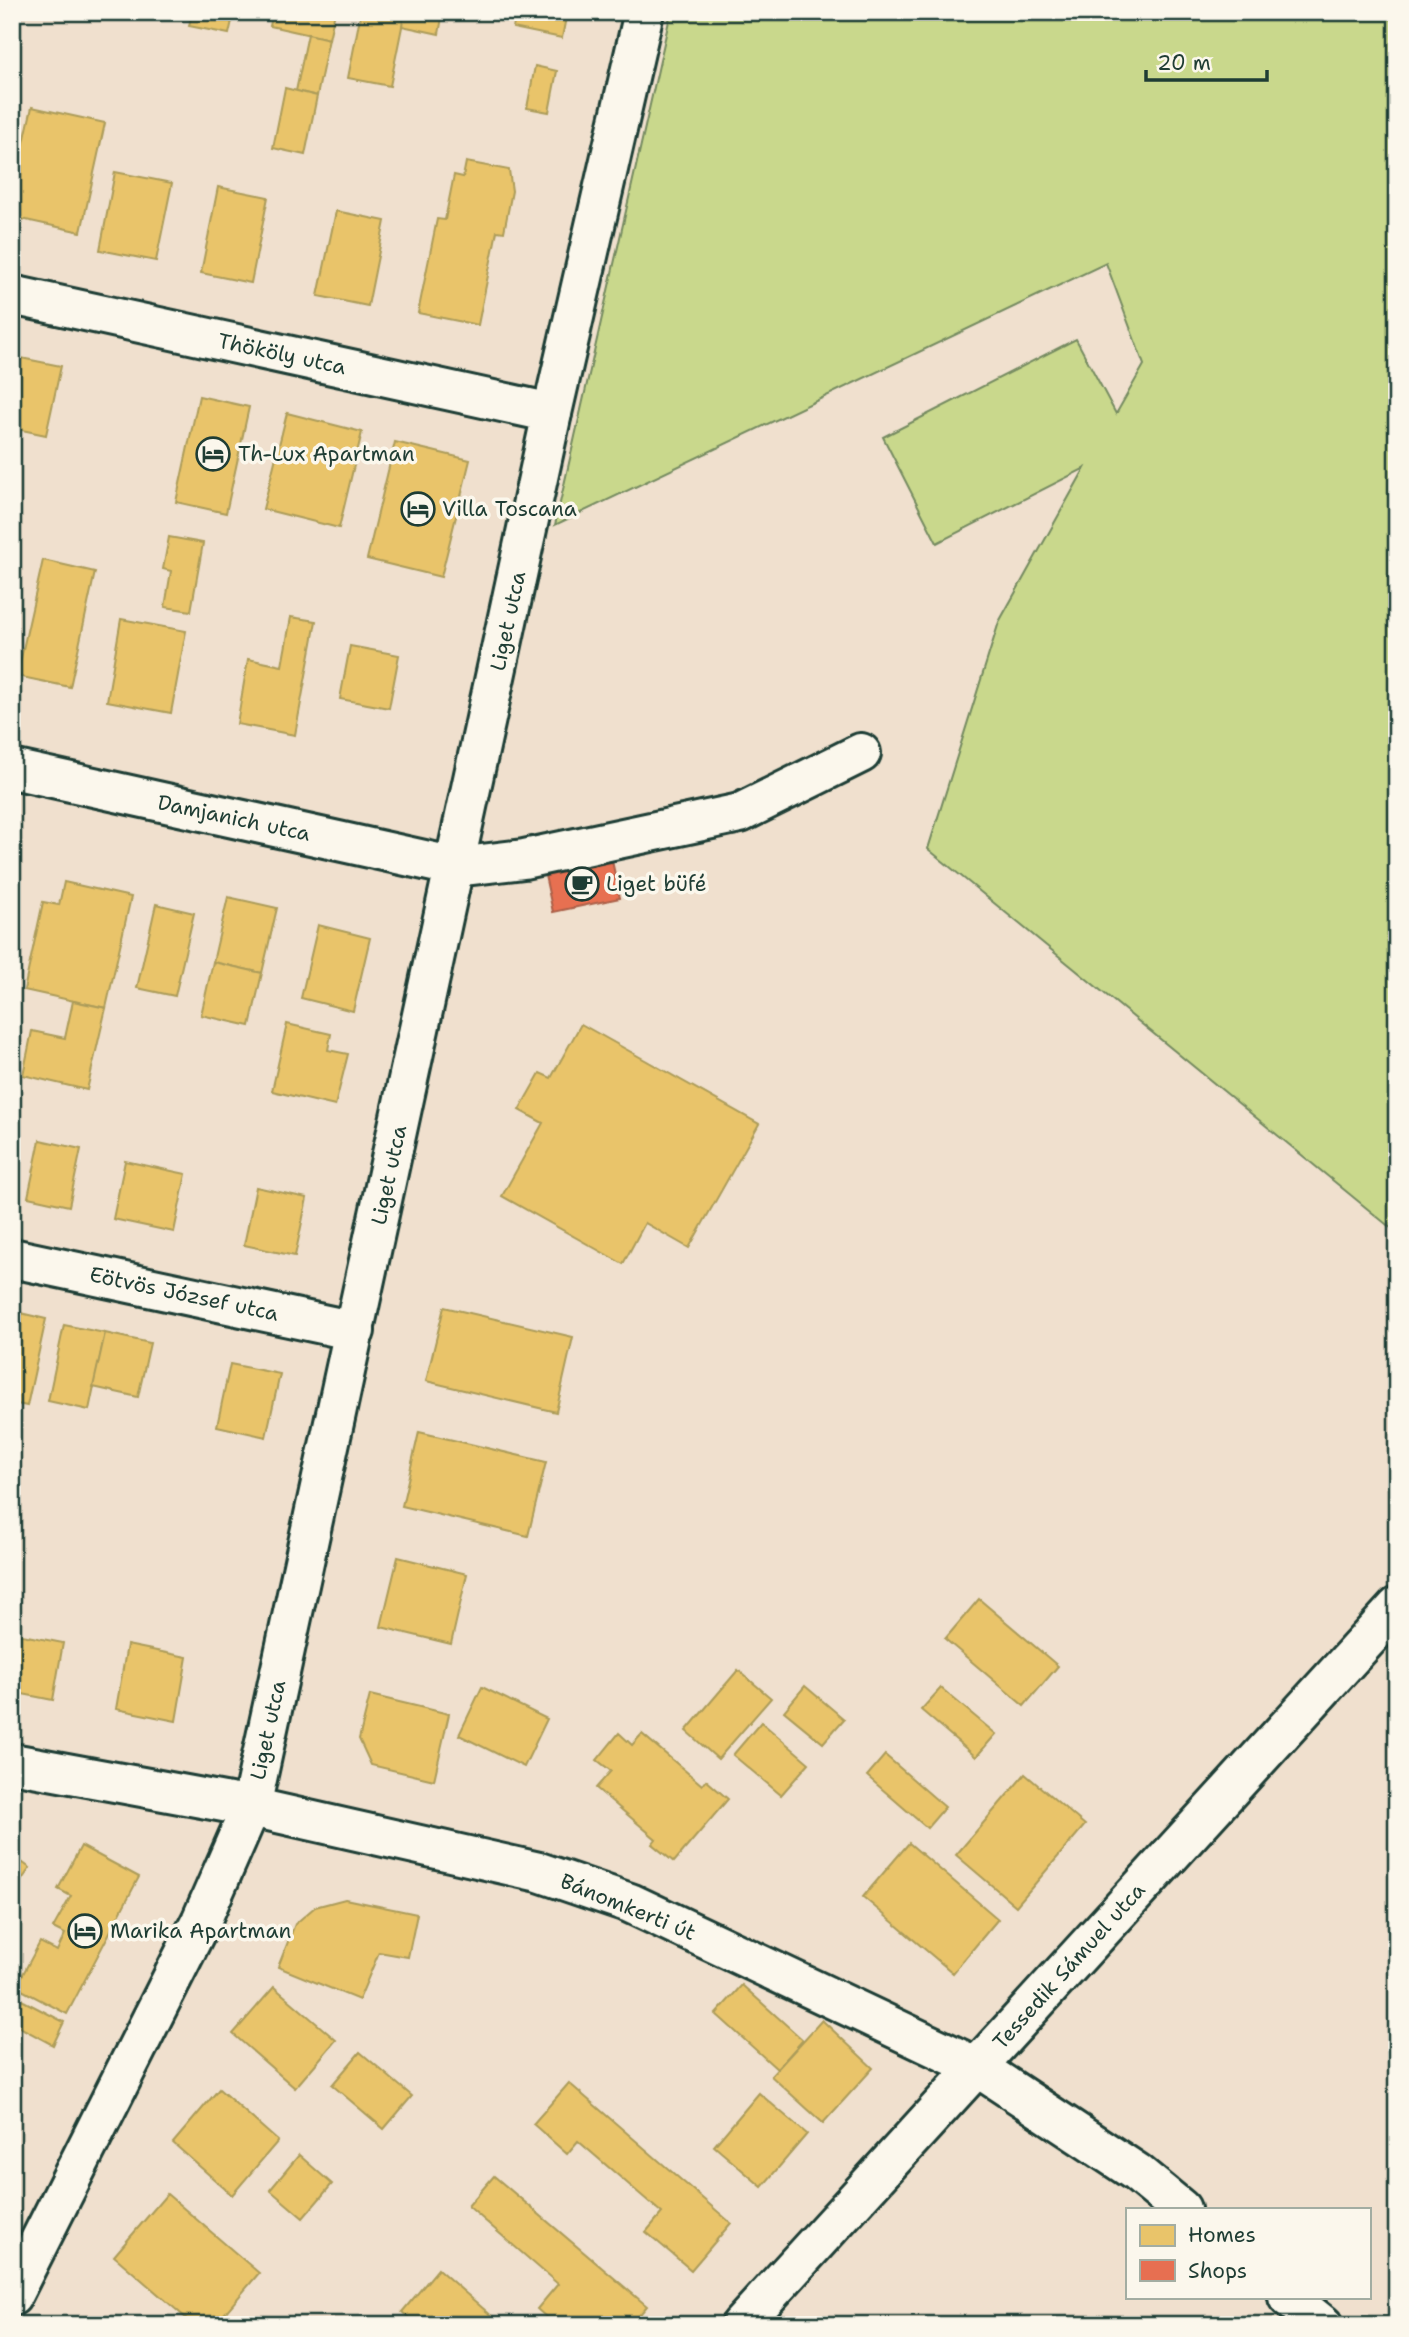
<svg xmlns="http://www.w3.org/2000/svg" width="1409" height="2337" font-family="'Shantell Sans',sans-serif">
	<rect width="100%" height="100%" fill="#f0e0ce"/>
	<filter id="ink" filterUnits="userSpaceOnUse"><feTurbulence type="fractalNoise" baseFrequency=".0143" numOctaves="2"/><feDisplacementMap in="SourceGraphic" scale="14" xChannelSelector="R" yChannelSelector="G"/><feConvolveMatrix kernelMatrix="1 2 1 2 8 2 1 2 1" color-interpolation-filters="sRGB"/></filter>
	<g filter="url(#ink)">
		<path fill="#c9d88c" stroke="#748a60" stroke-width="2" d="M 671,12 L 1397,12 L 1397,1233 L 928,849 L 999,622 L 1085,468 L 937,543 L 883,437 L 1076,339 L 1116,414 L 1144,365 L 1106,263 L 555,525 Z"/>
		<g fill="#e9c46a" stroke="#ac9c5a" stroke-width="2">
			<path d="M 192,12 L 234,12 L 229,34 L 189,26 Z"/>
			<path d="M 273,12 L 335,12 L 329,39 L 270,26 Z"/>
			<path d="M 361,12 L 405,12 L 390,86 L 348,78 Z"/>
			<path d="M 405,12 L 443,12 L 439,34 L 402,26 Z"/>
			<path d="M 516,12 L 567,12 L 562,38 L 513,28 Z"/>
			<path d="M 308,34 L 329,39 L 317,96 L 296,91 Z"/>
			<path d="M 535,66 L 557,71 L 549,112 L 527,108 Z"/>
			<path d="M 285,88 L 317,96 L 305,155 L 273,148 Z"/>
			<path d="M 32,107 L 105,123 L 81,232 L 12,217 L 12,196 Z"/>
			<path d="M 466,162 L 509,170 L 512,191 L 504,232 L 497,231 L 478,325 L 418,313 L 437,219 L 445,220 L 454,175 L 463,177 Z"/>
			<path d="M 115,172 L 172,183 L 156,261 L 100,250 Z"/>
			<path d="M 218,187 L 268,197 L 251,283 L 201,273 Z"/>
			<path d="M 336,211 L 385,221 L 368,306 L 318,296 Z"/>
			<path d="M 21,358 L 61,366 L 46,435 L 12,428 L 12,399 Z"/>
			<path d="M 199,396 L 249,407 L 226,513 L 176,502 Z"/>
			<path d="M 287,413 L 362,432 L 339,528 L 263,509 Z"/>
			<path d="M 395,442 L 470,460 L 441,577 L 367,559 Z"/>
			<path d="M 169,537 L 203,543 L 191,611 L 165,607 L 171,571 L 163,569 Z"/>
			<path d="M 43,560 L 95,572 L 70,687 L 17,676 Z"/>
			<path d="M 291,617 L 316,621 L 295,735 L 237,724 L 248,659 L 282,666 Z"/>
			<path d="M 121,619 L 186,631 L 171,713 L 107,701 Z"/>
			<path d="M 350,646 L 399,655 L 389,708 L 340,699 Z"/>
			<path d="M 64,882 L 131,897 L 106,1008 L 24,990 L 43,902 L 59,905 Z"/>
			<path d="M 228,897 L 277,908 L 262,973 L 213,962 Z"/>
			<path d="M 156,904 L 194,913 L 175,996 L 137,988 Z"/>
			<path d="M 318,925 L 370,938 L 353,1011 L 301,998 Z"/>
			<path d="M 213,962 L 262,973 L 250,1026 L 201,1015 Z"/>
			<path d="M 73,1001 L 106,1008 L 87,1090 L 23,1075 L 32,1031 L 65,1038 Z"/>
			<path d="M 287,1024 L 331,1034 L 328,1050 L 348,1054 L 335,1106 L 272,1091 Z"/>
			<path d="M 581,1024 L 759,1124 L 689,1248 L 645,1223 L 623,1264 L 502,1196 L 543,1123 L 519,1110 L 540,1073 L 551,1078 Z"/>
			<path d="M 40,1140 L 81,1149 L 69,1206 L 28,1197 Z"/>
			<path d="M 125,1161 L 186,1174 L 174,1232 L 113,1219 Z"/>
			<path d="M 256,1187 L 307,1198 L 295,1256 L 244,1245 Z"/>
			<path d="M 444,1307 L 573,1337 L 556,1412 L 426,1381 Z"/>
			<path d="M 12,1311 L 46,1319 L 27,1406 L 12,1403 Z"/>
			<path d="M 64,1325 L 105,1333 L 89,1410 L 48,1401 Z"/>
			<path d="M 105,1333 L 150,1343 L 138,1397 L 93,1387 Z"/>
			<path d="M 230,1364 L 280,1374 L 266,1437 L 217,1426 Z"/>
			<path d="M 419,1432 L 546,1462 L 528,1536 L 402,1506 Z"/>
			<path d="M 398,1557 L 467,1574 L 451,1644 L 381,1627 Z"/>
			<path d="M 979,1599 L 1058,1666 L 1024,1706 L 945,1639 Z"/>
			<path d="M 12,1633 L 63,1643 L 53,1700 L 12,1692 Z"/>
			<path d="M 127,1645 L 187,1657 L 176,1721 L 116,1709 Z"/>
			<path d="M 738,1670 L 771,1698 L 718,1759 L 686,1731 Z"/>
			<path d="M 805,1686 L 844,1719 L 823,1743 L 784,1711 Z"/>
			<path d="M 482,1687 L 547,1719 L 524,1767 L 459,1735 Z"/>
			<path d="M 941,1688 L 996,1734 L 976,1757 L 921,1710 Z"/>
			<path d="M 370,1695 L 449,1714 L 434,1780 L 371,1765 L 359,1739 Z"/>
			<path d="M 761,1722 L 809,1763 L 781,1795 L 733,1755 Z"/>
			<path d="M 619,1733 L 632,1745 L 642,1734 L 702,1785 L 706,1780 L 728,1799 L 674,1862 L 652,1844 L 656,1839 L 596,1788 L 611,1771 L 597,1760 Z"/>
			<path d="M 885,1755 L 945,1807 L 927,1828 L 867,1776 Z"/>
			<path d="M 1025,1774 L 1085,1825 L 1016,1906 L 956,1855 Z"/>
			<path d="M 909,1843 L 998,1919 L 953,1973 L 863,1897 Z"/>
			<path d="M 81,1846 L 139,1877 L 67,2014 L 16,1987 L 40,1942 L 57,1951 L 65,1934 L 53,1928 L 71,1896 L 58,1889 Z"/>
			<path d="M 12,1855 L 30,1868 L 12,1894 Z"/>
			<path d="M 345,1899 L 417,1914 L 408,1957 L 379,1952 L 359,2000 L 278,1967 L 295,1924 L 315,1907 Z"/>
			<path d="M 742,1985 L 803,2040 L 777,2069 L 716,2014 Z"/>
			<path d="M 274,1987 L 336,2040 L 295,2088 L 233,2034 Z"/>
			<path d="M 12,1995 L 64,2022 L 53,2045 L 12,2023 Z"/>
			<path d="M 822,2020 L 873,2068 L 823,2123 L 771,2076 Z"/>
			<path d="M 360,2052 L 412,2096 L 384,2129 L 332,2085 Z"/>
			<path d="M 569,2083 L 731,2223 L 691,2270 L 646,2232 L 662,2213 L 578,2141 L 567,2154 L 533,2124 Z"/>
			<path d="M 219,2089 L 278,2141 L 232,2195 L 173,2143 Z"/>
			<path d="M 759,2093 L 807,2134 L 762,2187 L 714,2146 Z"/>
			<path d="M 299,2155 L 332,2184 L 303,2218 L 270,2190 Z"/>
			<path d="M 494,2176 L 647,2306 L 631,2325 L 555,2325 L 537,2309 L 558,2284 L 468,2206 Z"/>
			<path d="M 167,2194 L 259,2273 L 215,2325 L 194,2325 L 114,2256 Z"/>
			<path d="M 438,2269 L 502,2325 L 417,2325 L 402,2312 Z"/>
		</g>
		<path fill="#e76f51" stroke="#ab6048" stroke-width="2" d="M 611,856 L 620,898 L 553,912 L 544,871 Z"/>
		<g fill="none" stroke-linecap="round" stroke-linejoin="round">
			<defs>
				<g id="minor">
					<path d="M 12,295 L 552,413"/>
					<path d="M 12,769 L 456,867 L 524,859 L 740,813 L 861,753"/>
					<path d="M 12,1258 L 355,1331"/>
					<path d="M 12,1763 L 251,1807 L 539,1872 L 630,1903 L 977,2067 L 1136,2172 L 1181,2209"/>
					<path d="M 12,2296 L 201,1921 L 251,1807 L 552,413 L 644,12"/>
					<path d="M 1288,2297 L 1323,2325"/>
					<path d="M 741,2325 L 1397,1607"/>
				</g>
			</defs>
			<use href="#minor" stroke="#1f3d34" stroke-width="44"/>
			<use href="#minor" stroke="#fbf7ec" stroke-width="38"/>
		</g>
	</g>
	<defs>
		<symbol id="hotel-ring" viewBox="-11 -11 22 22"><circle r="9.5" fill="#fbf7ec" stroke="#1f3d34" stroke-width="1.5"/><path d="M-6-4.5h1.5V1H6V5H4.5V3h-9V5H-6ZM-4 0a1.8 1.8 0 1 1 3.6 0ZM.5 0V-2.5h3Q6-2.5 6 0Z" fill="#1f3d34"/></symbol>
		<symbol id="cafe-ring" viewBox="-11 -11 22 22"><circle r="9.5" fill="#fbf7ec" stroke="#1f3d34" stroke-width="1.5"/><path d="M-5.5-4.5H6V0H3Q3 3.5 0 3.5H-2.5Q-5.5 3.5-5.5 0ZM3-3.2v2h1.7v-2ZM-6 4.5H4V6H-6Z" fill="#1f3d34"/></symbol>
	</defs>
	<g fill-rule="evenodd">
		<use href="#hotel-ring" x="194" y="435" width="38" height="38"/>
		<use href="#hotel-ring" x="399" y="490" width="38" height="38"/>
		<use href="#cafe-ring" x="563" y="865" width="38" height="38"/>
		<use href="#hotel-ring" x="66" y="1912" width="38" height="38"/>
	</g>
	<g text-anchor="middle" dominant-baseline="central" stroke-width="7" stroke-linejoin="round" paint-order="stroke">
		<g font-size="21" fill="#1f3d34" stroke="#fbf7ec">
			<text transform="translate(282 354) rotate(12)">Thököly utca</text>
			<text transform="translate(508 621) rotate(-78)">Liget utca</text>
			<text transform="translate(234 818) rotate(12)">Damjanich utca</text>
			<text transform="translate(389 1175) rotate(-78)">Liget utca</text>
			<text transform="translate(184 1294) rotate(12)">Eötvös József utca</text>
			<text transform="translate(268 1730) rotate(-78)">Liget utca</text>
			<text transform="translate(628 1907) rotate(22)">Bánomkerti út</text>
			<text transform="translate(1069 1966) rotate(-48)">Tessedik Sámuel utca</text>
		</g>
		<g font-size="21" fill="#1f3d34" stroke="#fbf7ec" text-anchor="start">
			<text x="238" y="454">Th-Lux Apartman</text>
			<text x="442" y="509">Villa Toscana</text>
			<text x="606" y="884">Liget büfé</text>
			<text x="110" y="1931">Marika Apartman</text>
		</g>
	</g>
	<rect width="1409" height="2337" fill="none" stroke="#fbf7ec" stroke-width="42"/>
	<rect x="21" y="21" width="1367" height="2295" fill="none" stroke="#1f3d34" stroke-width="2.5" filter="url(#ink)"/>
	<rect x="1126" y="2208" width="245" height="91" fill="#fbf7ec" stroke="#a3ada2" stroke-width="2"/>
	<rect x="1140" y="2225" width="35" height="21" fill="#e9c46a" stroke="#a3ada2" stroke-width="2"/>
	<text x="1188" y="2242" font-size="21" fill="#1f3d34">Homes</text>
	<rect x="1140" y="2260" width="35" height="21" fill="#e76f51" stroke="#a3ada2" stroke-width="2"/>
	<text x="1188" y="2278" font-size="21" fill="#1f3d34">Shops</text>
	<path d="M1146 70v10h121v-10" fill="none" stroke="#1f3d34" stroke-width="3.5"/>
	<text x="1157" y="70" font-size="21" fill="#1f3d34" stroke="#fbf7ec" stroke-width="5" paint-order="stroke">20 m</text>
</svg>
